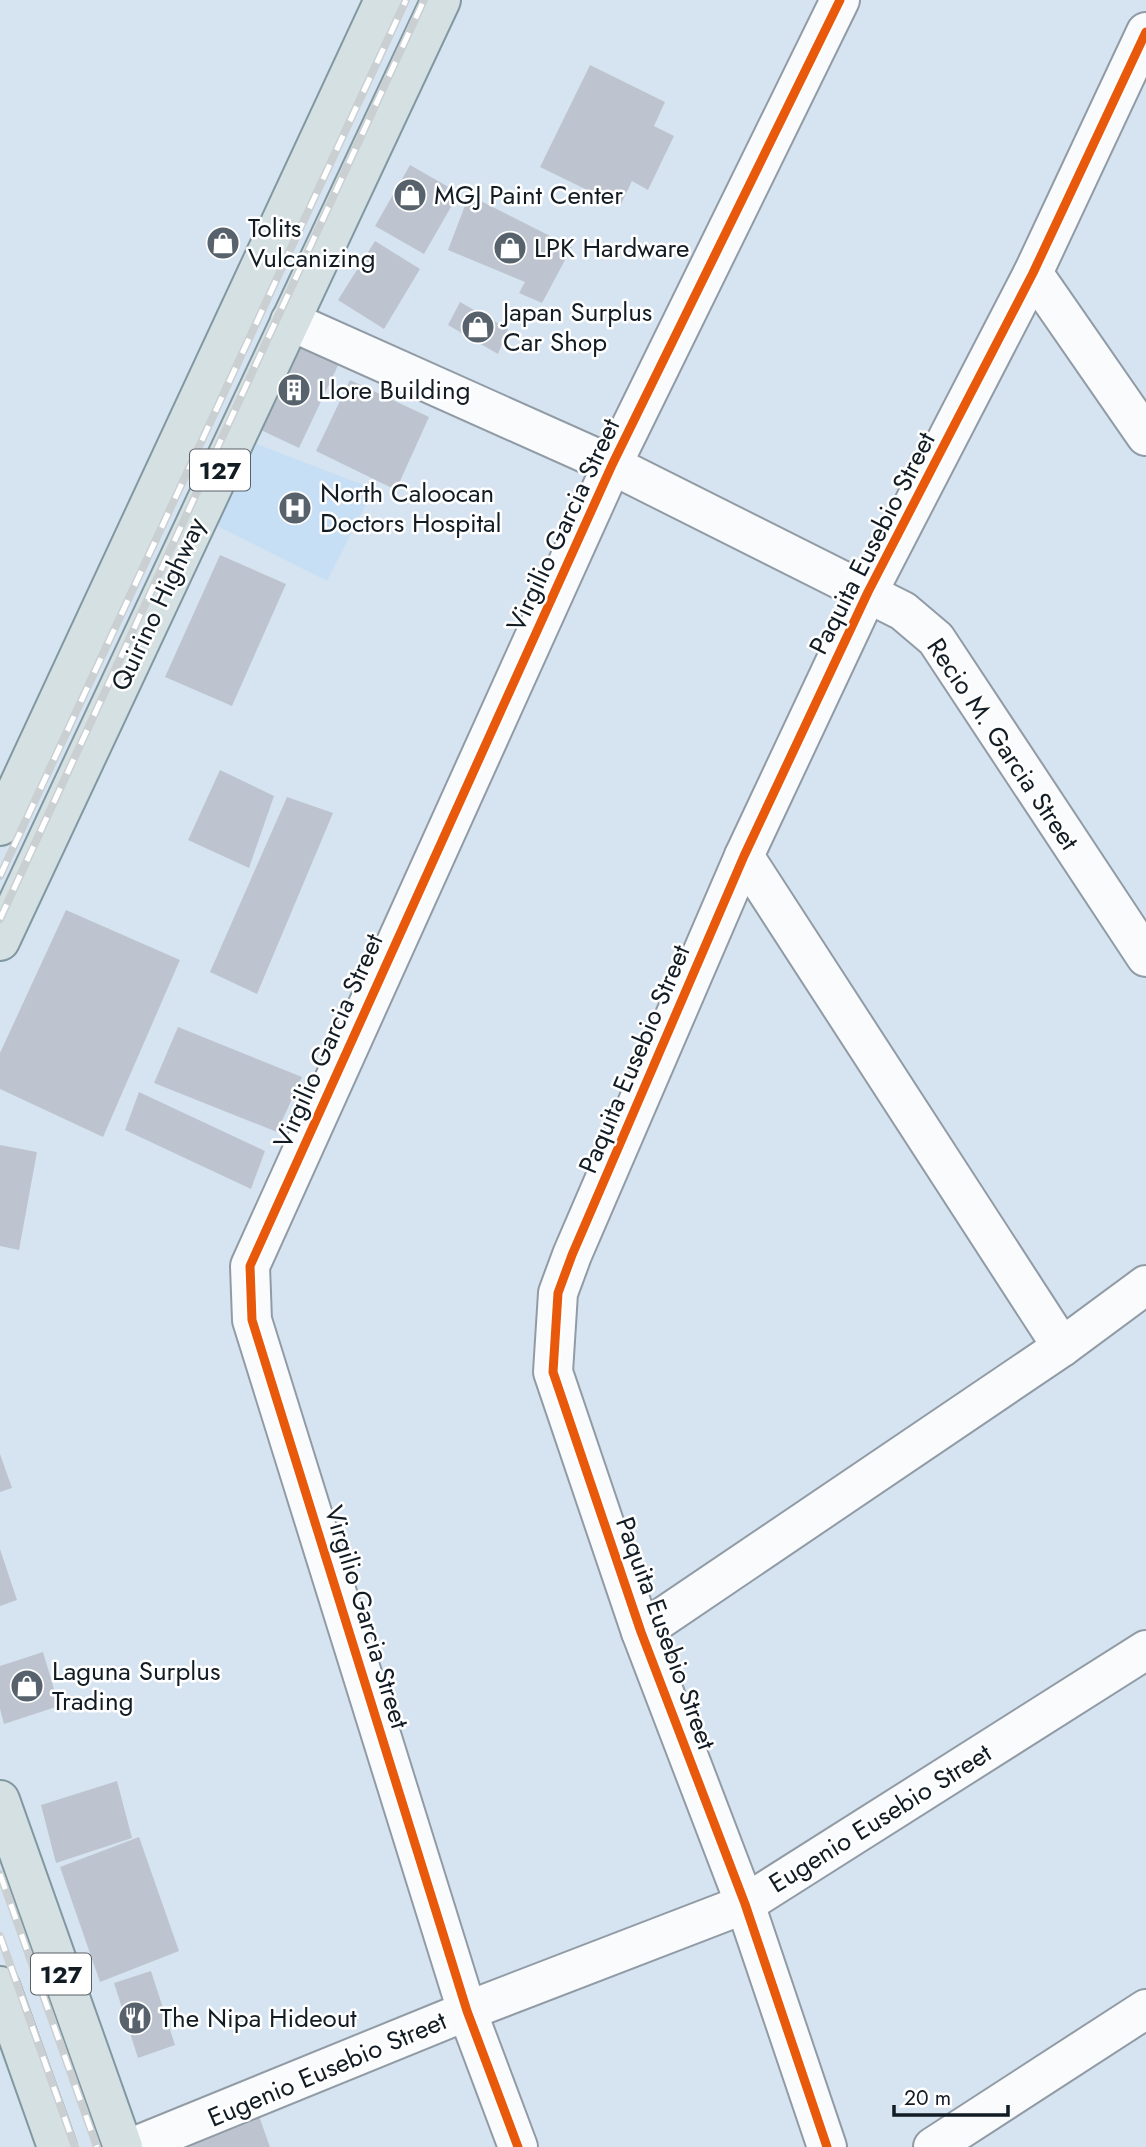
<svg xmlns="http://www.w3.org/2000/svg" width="1146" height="2147" font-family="Jost,sans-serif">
	<rect width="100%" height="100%" fill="#d6e4f1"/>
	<path fill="#c7dff5" d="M 254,443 L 374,489 L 327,581 L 217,526 Z"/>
	<g fill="#bdc4cf">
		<path d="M 590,65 L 665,102 L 654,126 L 674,136 L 648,190 L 632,181 L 620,206 L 540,167 Z"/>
		<path d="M 410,165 L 459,193 L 424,254 L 375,226 Z"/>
		<path d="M 469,195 L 572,247 L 542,303 L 519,293 L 525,282 L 448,250 Z"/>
		<path d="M 375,241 L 420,269 L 384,329 L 338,300 Z"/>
		<path d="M 460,302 L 508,329 L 498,354 L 448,325 Z"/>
		<path d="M 289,332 L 342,357 L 299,448 L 246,423 Z"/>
		<path d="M 350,380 L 429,417 L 396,490 L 316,451 Z"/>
		<path d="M 220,555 L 286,584 L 232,706 L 165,677 Z"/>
		<path d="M 220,770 L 274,796 L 249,868 L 188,840 Z"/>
		<path d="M 287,797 L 333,813 L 257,994 L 210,972 Z"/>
		<path d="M 66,910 L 180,960 L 103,1137 L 0,1089 L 0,1053 Z"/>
		<path d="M 178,1027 L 302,1077 L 277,1132 L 154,1083 Z"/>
		<path d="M 139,1092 L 265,1151 L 251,1189 L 125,1130 Z"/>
		<path d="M 0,1145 L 37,1152 L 19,1250 L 0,1246 Z"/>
		<path d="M 0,1454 L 12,1488 L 0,1492 Z"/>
		<path d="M 0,1549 L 17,1600 L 0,1606 Z"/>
		<path d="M 43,1652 L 59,1706 L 4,1724 L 0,1709 L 0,1666 Z"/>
		<path d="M 117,1781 L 132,1838 L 56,1863 L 41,1805 Z"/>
		<path d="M 139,1837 L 179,1951 L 100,1982 L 60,1867 Z"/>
		<path d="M 151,1971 L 175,2045 L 138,2058 L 114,1983 Z"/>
		<path d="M 259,2116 L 270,2147 L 190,2147 L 188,2141 Z"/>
	</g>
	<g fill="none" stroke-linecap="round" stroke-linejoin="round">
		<defs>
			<g id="street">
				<path d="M 1033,273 L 1146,436"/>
				<path d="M 290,321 L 612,465 L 903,611 L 936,639 L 1146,957"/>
				<path d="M 744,856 L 1062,1347"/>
				<path d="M 641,1632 L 1062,1347 L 1146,1285"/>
				<path d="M 133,2147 L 467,2011 L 745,1904 L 1146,1650"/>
				<path d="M 518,2147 L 467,2011 L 252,1320 L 250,1266 L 612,465 L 840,0"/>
				<path d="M 827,2147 L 745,1904 L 641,1632 L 553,1372 L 558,1293 L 572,1255 L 744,856 L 868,592 L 1033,273 L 1146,32"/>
				<path d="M 933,2147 L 1146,2009"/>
			</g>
			<g id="primary">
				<path d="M 0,826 L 384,0"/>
				<path d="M 0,941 L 441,0"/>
				<path d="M 0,1800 L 123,2147"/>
				<path d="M 0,1986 L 57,2147"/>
			</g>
		</defs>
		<use href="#street" stroke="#919ba5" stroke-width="42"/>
		<use href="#primary" stroke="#8298a1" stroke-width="42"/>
		<use href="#street" stroke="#f9fbfd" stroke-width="38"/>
		<use href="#primary" stroke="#d5e0e3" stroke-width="38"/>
		<defs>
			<g id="rail">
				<path d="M 0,876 L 406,0"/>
				<path d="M 0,919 L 424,0"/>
				<path d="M 0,1874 L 97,2147"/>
				<path d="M 0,1936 L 75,2147"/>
			</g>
		</defs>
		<use href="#rail" stroke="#cacfd2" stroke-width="8"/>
		<use href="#rail" stroke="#fff" stroke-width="5" stroke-dasharray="16" stroke-linecap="butt"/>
		<defs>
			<g id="cycleway">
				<path d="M 518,2147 L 467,2011 L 252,1320 L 250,1266 L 612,465 L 840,0"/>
				<path d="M 827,2147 L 745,1904 L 641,1632 L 553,1372 L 558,1293 L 572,1255 L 744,856 L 868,592 L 1033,273 L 1146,32"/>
			</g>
		</defs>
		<use href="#cycleway" stroke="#fff" stroke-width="13"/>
		<use href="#cycleway" stroke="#e8590c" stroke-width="9"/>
	</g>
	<defs>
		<symbol id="shop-disc" viewBox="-11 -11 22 22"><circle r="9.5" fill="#57626c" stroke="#fff"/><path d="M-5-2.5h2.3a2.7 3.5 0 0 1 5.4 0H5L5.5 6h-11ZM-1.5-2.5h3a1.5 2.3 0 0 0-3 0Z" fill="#fff"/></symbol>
		<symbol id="building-disc" viewBox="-11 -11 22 22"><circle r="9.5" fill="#57626c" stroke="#fff"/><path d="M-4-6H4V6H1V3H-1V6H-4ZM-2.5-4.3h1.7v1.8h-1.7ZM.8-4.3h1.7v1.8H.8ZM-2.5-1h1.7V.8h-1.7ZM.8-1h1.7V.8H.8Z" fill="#fff"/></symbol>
		<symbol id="hospital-disc" viewBox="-11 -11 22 22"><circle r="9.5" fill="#57626c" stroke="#fff"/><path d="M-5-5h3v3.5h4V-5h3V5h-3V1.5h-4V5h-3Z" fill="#fff"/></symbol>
		<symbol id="restaurant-disc" viewBox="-11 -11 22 22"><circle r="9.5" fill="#57626c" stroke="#fff"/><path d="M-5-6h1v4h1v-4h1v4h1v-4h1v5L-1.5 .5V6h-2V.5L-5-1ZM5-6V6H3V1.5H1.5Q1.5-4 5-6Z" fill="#fff"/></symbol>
	</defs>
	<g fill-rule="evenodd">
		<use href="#shop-disc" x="391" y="176" width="38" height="38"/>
		<use href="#shop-disc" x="204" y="224" width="38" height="38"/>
		<use href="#shop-disc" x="491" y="229" width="38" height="38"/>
		<use href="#shop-disc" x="459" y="308" width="38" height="38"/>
		<use href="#building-disc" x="275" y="371" width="38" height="38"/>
		<use href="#hospital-disc" x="276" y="489" width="38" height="38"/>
		<use href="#shop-disc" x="8" y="1667" width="38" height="38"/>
		<use href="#restaurant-disc" x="116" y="1999" width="38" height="38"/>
	</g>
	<g text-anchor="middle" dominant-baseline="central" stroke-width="5" stroke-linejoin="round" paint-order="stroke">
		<g fill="#fff" stroke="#596066" stroke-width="2">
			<rect x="190" y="449.5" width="60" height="41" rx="5"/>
			<rect x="31" y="1953.5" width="60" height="41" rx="5"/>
		</g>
		<g font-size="24" font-weight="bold" fill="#121c24">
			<text x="220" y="470">127</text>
			<text x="61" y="1974">127</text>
		</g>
		<g font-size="26" fill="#121c24" stroke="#fff" text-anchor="start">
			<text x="434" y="195">MGJ Paint Center</text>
			<text x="248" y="228">Tolits<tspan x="248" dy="30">Vulcanizing</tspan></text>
			<text x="534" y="248">LPK Hardware</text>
			<text x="503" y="312">Japan Surplus<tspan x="503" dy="30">Car Shop</tspan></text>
			<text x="318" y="390">Llore Building</text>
			<text x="320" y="493">North Caloocan<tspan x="320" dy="30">Doctors Hospital</tspan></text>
			<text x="52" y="1671">Laguna Surplus<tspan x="52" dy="30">Trading</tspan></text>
			<text x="160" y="2018">The Nipa Hideout</text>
		</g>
		<g font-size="26" fill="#121c24" stroke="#fff">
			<text transform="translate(563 525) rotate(-65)">Virgilio Garcia Street</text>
			<text transform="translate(872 543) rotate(-63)">Paquita Eusebio Street</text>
			<text transform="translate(158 604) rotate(-65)">Quirino Highway</text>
			<text transform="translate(1003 744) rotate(56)">Recio M. Garcia Street</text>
			<text transform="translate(328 1041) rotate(-66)">Virgilio Garcia Street</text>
			<text transform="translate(634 1059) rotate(-67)">Paquita Eusebio Street</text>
			<text transform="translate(367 1617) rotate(73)">Virgilio Garcia Street</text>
			<text transform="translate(666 1633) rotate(70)">Paquita Eusebio Street</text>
			<text transform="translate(880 1818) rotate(-32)">Eugenio Eusebio Street</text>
			<text transform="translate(327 2069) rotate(-23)">Eugenio Eusebio Street</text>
		</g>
	</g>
	<path d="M894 2105v10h114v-10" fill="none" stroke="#121c24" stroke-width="3.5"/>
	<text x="904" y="2105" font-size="21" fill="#121c24" stroke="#ffffff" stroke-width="5" paint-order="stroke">20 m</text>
</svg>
